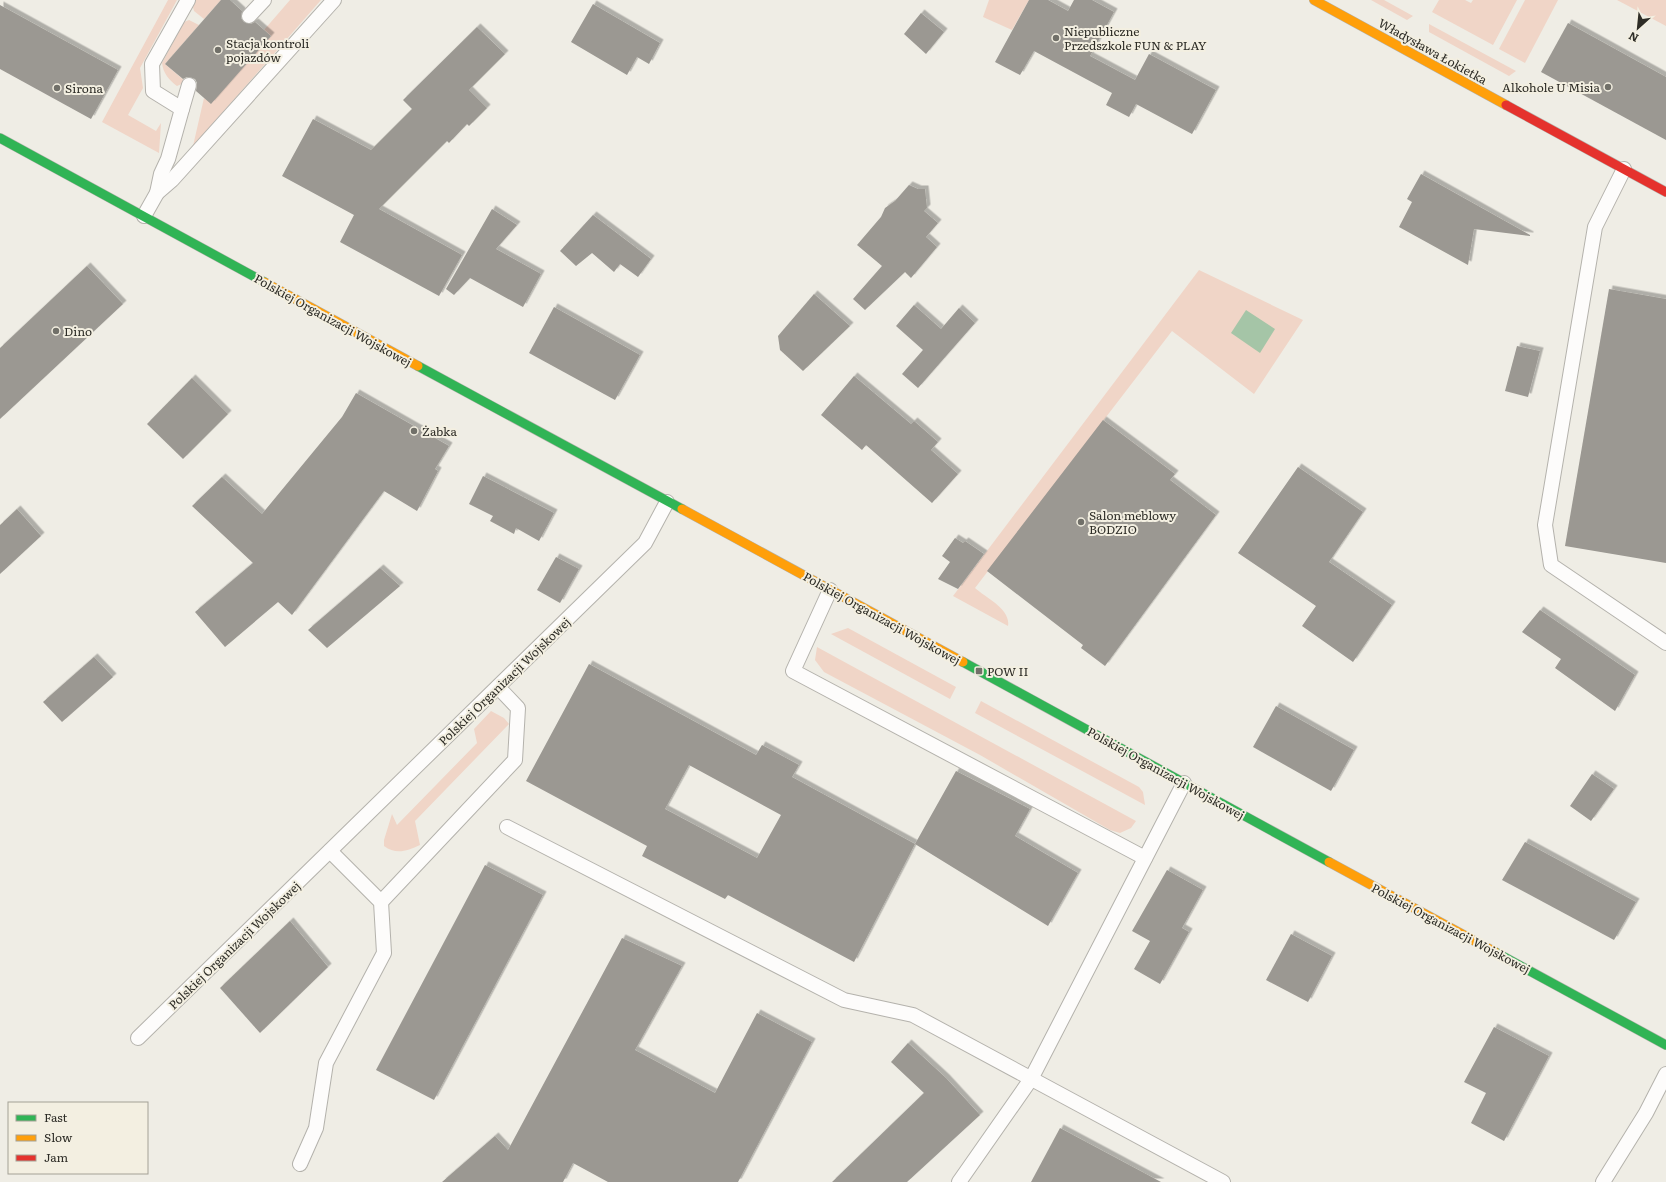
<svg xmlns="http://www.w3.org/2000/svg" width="1666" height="1182" font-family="Literata,serif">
	<defs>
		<filter id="shadow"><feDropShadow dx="3.5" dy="-3.5" stdDeviation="0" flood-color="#0004"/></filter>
	</defs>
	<rect width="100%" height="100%" fill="#efede5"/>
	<g fill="#f0d5c7">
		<path d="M 168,0 L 177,0 L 140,68 L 143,88 L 128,115 L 156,131 L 161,123 L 159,153 L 102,122 Z"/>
		<path d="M 196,0 L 221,0 L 204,19 L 194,11 L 193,7 Z"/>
		<path d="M 290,0 L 321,0 L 193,146 L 204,98 L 211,103 L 271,36 L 264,30 Z"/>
		<path d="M 989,0 L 1029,0 L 1012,30 L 983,17 Z"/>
		<path d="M 1371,0 L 1384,0 L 1413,16 L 1407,20 Z"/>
		<path d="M 1439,0 L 1465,0 L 1471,3 L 1473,0 L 1517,0 L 1493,45 L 1432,12 Z"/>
		<path d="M 1525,0 L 1558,0 L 1525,63 L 1499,49 Z"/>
		<path d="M 1617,0 L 1666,0 L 1666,26 Z"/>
		<path d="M 189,20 L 199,25 L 165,64 L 186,82 L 177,86 C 169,80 163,73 162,63 L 184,22 Z"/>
		<path d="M 1429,24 L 1516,71 L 1509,76 L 1429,32 Z"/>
		<path d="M 1199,270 L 1303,320 L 1254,394 L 1172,331 L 975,588 C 986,598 1011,609 1008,626 L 953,596 Z"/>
		<path d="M 848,628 L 956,687 L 950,699 L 831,634 Z"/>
		<path d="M 817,647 L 1136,821 L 1131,828 L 1120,833 L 1110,830 L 980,755 L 824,672 L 815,660 Z"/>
		<path d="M 981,701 L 1139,787 L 1143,792 L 1145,805 L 975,713 Z"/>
		<path d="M 491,711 L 504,718 L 509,724 L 415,821 L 420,845 C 407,851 396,855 384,846 L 384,840 L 392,814 L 397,825 L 477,743 L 474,729 Z"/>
	</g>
	<path fill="#a5c5a7" d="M 1246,310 L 1275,329 L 1260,353 L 1231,333 Z"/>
	<g fill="#9b9892" fill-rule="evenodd" filter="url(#shadow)">
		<path d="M 221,0 L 230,0 L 242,11 L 241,18 L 244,22 L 251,24 L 255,22 L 271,36 L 211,104 L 196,91 L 197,83 L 195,79 L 187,77 L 183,79 L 165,64 Z"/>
		<path d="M 1029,0 L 1048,0 L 1068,11 L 1074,0 L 1092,0 L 1114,12 L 1090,56 L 1135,80 L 1149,54 L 1216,90 L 1192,134 L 1136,104 L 1129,117 L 1106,105 L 1112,93 L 1034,51 L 1020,75 L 995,62 Z"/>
		<path d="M 593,4 L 660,43 L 649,64 L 637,57 L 627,75 L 571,42 Z"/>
		<path d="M 0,5 L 118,70 L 91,119 L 0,69 Z"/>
		<path d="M 921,13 L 944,32 L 926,54 L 904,34 Z"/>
		<path d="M 1568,23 L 1666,77 L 1666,140 L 1541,72 Z"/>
		<path d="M 477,27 L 505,54 L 469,90 L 487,108 L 469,126 L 467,124 L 449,143 L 447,141 L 379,209 L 462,255 L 439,296 L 340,242 L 354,215 L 282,176 L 313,119 L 371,150 L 412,109 L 403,100 Z"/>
		<path d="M 1421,174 L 1530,235 L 1530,236 L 1474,229 L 1468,265 L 1399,227 L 1412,202 L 1407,199 Z"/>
		<path d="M 909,185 L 918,189 L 925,189 L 927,208 L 924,211 L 938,223 L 926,237 L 937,247 L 911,278 L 905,272 L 865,310 L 853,299 L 882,266 L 857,245 L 881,217 L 885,208 L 895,201 Z"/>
		<path d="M 492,209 L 517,225 L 496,249 L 541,274 L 523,307 L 470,278 L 454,295 L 446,289 Z"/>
		<path d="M 593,215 L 651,259 L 638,277 L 620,264 L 614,272 L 592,253 L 576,266 L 560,251 Z"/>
		<path d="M 87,266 L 123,304 L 0,419 L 0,348 Z"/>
		<path d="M 1609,289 L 1666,299 L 1666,563 L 1565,546 Z"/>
		<path d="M 814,294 L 850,326 L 803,371 L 780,350 L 778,336 Z"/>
		<path d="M 914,305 L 941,329 L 959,308 L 975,323 L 918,388 L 902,374 L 923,350 L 896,326 Z"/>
		<path d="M 554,307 L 640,355 L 615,400 L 529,353 Z"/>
		<path d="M 1517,346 L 1540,351 L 1528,397 L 1505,391 Z"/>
		<path d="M 854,376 L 911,424 L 914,421 L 938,442 L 931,450 L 958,474 L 932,503 L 866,445 L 862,450 L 821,415 Z"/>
		<path d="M 192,378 L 228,414 L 183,459 L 147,424 Z"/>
		<path d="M 356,393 L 449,446 L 435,469 L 438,471 L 417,511 L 384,491 L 292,615 L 278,602 L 225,647 L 195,612 L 253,563 L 192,506 L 222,477 L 262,514 L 342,417 Z"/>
		<path d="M 1103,420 L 1175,474 L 1170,480 L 1216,515 L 1105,666 L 1081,648 L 1083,645 L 987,571 Z"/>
		<path d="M 1298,467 L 1363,512 L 1329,562 L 1392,605 L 1353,662 L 1302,626 L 1316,606 L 1238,553 Z"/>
		<path d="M 483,476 L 554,513 L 539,541 L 516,528 L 514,534 L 490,521 L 493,516 L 469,504 Z"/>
		<path d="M 17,509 L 41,536 L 0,574 L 0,525 Z"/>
		<path d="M 955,538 L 963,543 L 965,541 L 984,554 L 958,589 L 938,579 L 950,562 L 942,556 Z"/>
		<path d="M 556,557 L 579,569 L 560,603 L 537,590 Z"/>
		<path d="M 380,568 L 400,586 L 327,648 L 308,630 Z"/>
		<path d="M 1540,610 L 1635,675 L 1615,711 L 1555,668 L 1561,659 L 1522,632 Z"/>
		<path d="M 94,657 L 113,677 L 62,722 L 43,702 Z"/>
		<path d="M 589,664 L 756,755 L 762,745 L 799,765 L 792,777 L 915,844 L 854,962 L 728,895 L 725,899 L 642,856 L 647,846 L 526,781 ZM 689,765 L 781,815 L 757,858 L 665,809 Z"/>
		<path d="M 1276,706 L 1354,750 L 1331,791 L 1253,747 Z"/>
		<path d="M 956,771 L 1030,809 L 1015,836 L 1078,873 L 1048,926 L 915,844 Z"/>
		<path d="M 1592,774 L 1614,789 L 1591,821 L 1570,806 Z"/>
		<path d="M 1525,842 L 1636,902 L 1614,940 L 1502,880 Z"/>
		<path d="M 485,865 L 543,895 L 434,1100 L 376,1070 Z"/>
		<path d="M 1167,870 L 1203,890 L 1182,928 L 1189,932 L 1160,984 L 1134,969 L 1150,941 L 1132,931 Z"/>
		<path d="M 290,921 L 328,967 L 260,1033 L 220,988 Z"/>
		<path d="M 1291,934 L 1332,956 L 1308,1002 L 1266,980 Z"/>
		<path d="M 622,938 L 682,966 L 635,1050 L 715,1093 L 757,1013 L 812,1042 L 738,1182 L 608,1182 L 573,1163 L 563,1182 L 442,1182 L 495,1136 L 508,1150 Z"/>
		<path d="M 1494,1027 L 1549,1056 L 1504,1141 L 1471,1123 L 1486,1093 L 1464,1082 Z"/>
		<path d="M 908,1043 L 946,1078 L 980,1115 L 907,1182 L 832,1182 L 924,1093 L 891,1062 Z"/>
		<path d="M 1060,1128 L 1161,1182 L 1031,1182 Z"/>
	</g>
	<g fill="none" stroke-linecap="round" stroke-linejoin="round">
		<defs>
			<g id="lane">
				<path d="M 249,16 L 264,0"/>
				<path d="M 182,109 L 189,85"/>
				<path d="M 1624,169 L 1595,227 L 1545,525 L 1551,565 L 1666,643"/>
				<path d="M 157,193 L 161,174 L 168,159 L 182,109 L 153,91 L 152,64 L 188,0"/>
				<path d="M 144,216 L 157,193 L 172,180 L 334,0"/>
				<path d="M 830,590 L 793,671 L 1145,858"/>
				<path d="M 507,827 L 844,1000 L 913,1015 L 1223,1182"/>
				<path d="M 381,902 L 515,760 L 518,708 L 498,687"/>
				<path d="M 138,1038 L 645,543 L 667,502"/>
				<path d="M 300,1164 L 316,1128 L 326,1063 L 384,953 L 381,902 L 330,851"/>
				<path d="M 959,1182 L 1031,1079 L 1184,783"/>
				<path d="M 1603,1182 L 1646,1113 L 1666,1074"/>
			</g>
			<g id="fast">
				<path d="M 0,138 L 264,282"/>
				<path d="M 418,366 L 682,509"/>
				<path d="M 963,662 L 1329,862"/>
				<path d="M 1495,952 L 1666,1045"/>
			</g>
			<g id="slow">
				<path d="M 1314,0 L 1506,105"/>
				<path d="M 264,282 L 418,366"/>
				<path d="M 682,509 L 963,662"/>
				<path d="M 1329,862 L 1495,952"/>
			</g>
			<path id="jam" d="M 1506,105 L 1666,192"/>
		</defs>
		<use href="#lane" stroke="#b4b2ac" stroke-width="16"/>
		<use href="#fast" stroke="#b4b2ac" stroke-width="10"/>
		<use href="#slow" stroke="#b4b2ac" stroke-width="10"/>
		<use href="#jam" stroke="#b4b2ac" stroke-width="10"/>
		<use href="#lane" stroke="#fdfcfb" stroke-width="14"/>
		<use href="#fast" stroke="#30b455" stroke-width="9"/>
		<use href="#slow" stroke="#ff9f0a" stroke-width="9"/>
		<use href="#jam" stroke="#e5322d" stroke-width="9"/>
	</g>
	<g fill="#717069" stroke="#f3efe1" stroke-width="1.5">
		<circle cx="1056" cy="38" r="4"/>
		<circle cx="218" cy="50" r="4"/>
		<circle cx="1608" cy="87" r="4"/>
		<circle cx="57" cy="88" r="4"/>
		<circle cx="56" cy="331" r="4"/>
		<circle cx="414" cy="431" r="4"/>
		<circle cx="1081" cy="522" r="4"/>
		<rect x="975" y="667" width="8" height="8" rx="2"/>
	</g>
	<g text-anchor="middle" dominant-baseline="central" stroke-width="4" stroke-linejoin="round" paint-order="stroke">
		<g font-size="12" fill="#2d2c26" stroke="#f3efe1" text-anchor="start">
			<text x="1064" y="31">Niepubliczne<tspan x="1064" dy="14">Przedszkole FUN &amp; PLAY</tspan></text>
			<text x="226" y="43">Stacja kontroli<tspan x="226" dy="14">pojazdów</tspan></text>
			<text x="1600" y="87" text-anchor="end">Alkohole U Misia</text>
			<text x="65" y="88">Sirona</text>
			<text x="64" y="331">Dino</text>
			<text x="422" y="431">Żabka</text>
			<text x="1089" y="515">Salon meblowy<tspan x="1089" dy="14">BODZIO</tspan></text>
			<text x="987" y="671">POW II</text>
		</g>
		<g font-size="12" fill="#2d2c26" stroke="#f3efe1">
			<text transform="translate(1433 51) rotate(29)">Władysława Łokietka</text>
			<text transform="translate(333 320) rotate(29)">Polskiej Organizacji Wojskowej</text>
			<text transform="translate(882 618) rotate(29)">Polskiej Organizacji Wojskowej</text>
			<text transform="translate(504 681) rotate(-44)">Polskiej Organizacji Wojskowej</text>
			<text transform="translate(1166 773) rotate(29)">Polskiej Organizacji Wojskowej</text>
			<text transform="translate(1451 928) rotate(28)">Polskiej Organizacji Wojskowej</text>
			<text transform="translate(234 945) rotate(-44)">Polskiej Organizacji Wojskowej</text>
		</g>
	</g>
	<rect x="8" y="1102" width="140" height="72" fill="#f3efe1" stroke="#a4a196"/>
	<rect x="16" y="1115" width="20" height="6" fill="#30b455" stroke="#a4a196"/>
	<text x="44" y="1122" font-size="12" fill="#2d2c26">Fast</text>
	<rect x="16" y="1135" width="20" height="6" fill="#ff9f0a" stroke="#a4a196"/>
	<text x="44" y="1142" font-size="12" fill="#2d2c26">Slow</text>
	<rect x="16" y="1155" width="20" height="6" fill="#e5322d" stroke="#a4a196"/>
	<text x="44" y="1162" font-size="12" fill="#2d2c26">Jam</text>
	<g transform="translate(1638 28) rotate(207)" stroke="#f3efe1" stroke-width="3" paint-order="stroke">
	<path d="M0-3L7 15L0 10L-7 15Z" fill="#2d2c26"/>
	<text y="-6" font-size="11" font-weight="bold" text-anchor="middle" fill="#2d2c26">N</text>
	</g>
</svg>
